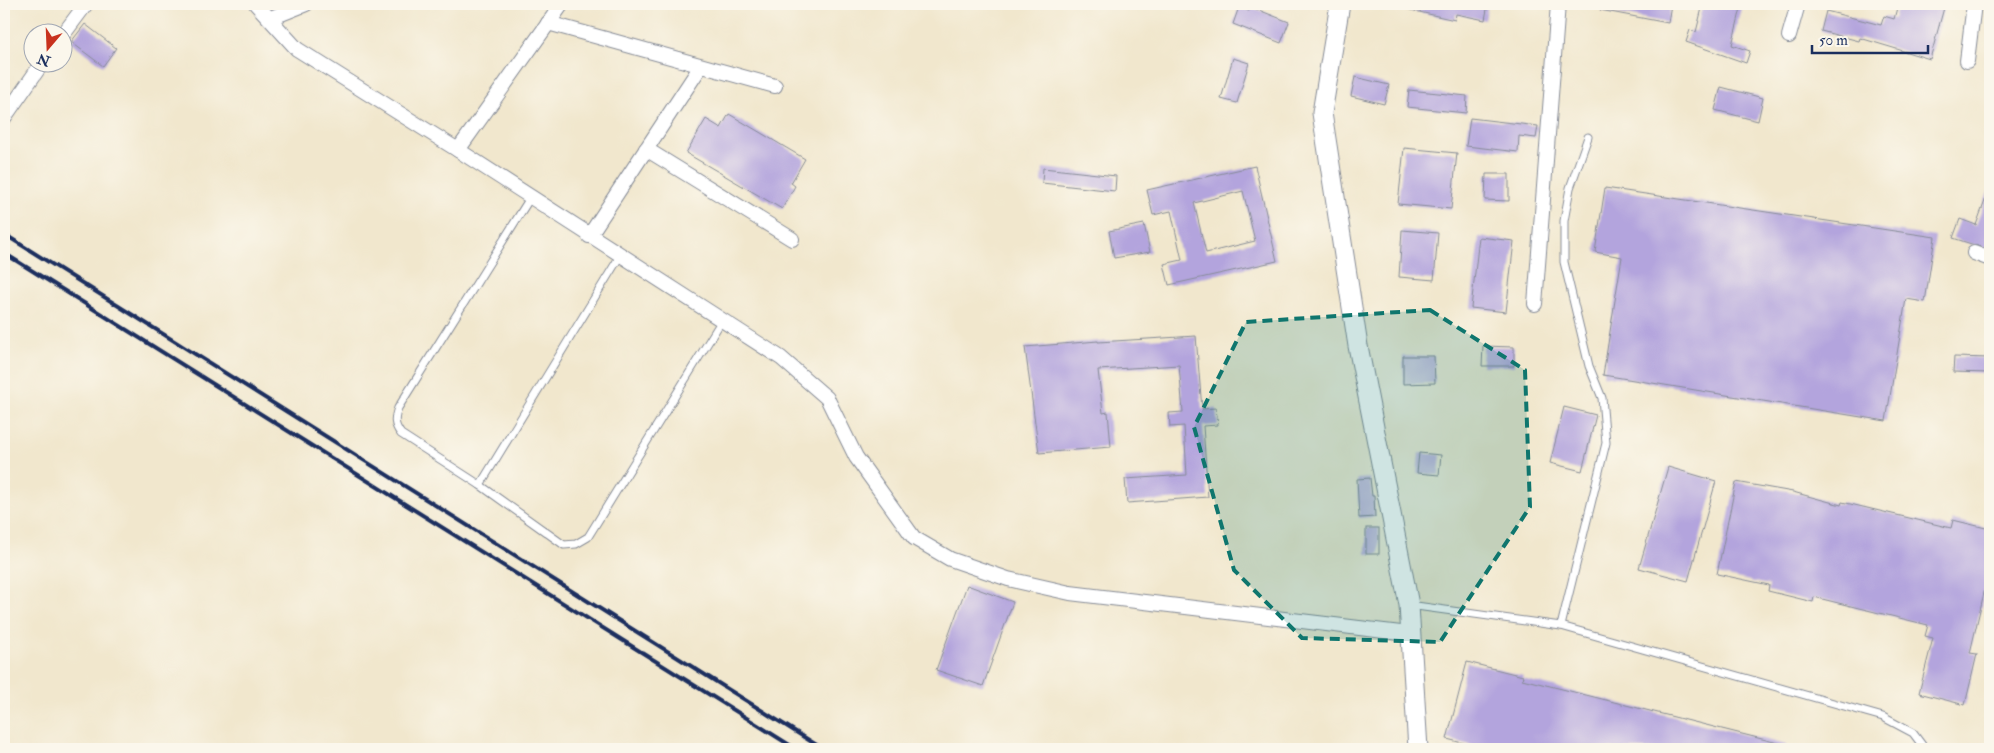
<svg xmlns="http://www.w3.org/2000/svg" width="1994" height="753" font-family="'IM FELL Double Pica',serif">
	<rect width="100%" height="100%" fill="#fbf7ec"/>
	<filter id="ink" filterUnits="userSpaceOnUse"><feTurbulence type="fractalNoise" baseFrequency=".02" numOctaves="2"/><feDisplacementMap in="SourceGraphic" scale="10" xChannelSelector="R" yChannelSelector="G"/><feConvolveMatrix kernelMatrix="1 2 1 2 8 2 1 2 1" color-interpolation-filters="sRGB"/></filter>
	<filter id="wash" filterUnits="userSpaceOnUse"><feTurbulence type="fractalNoise" baseFrequency=".0096" numOctaves="4" result="noise"/><feDisplacementMap in="SourceGraphic" scale="20" xChannelSelector="R" yChannelSelector="G"/><feGaussianBlur stdDeviation="1.12" result="paint"/><feColorMatrix in="noise" values="0 0 0 0 0 0 0 0 0 0 0 0 0 0 0 0 0 1.4 0 .05"/><feComposite in="paint" operator="in"/></filter>
	<g filter="url(#wash)">
		<rect width="100%" height="100%" fill="#f1e7cd"/>
		<g id="blocks">
			<g fill="#b3a4dd" fill-rule="evenodd">
				<path d="M 1407,4 L 1488,4 L 1485,20 L 1456,14 L 1455,20 L 1406,9 Z"/>
				<path d="M 1601,4 L 1671,4 L 1668,23 L 1600,10 Z"/>
				<path d="M 1703,4 L 1742,4 L 1732,45 L 1750,51 L 1746,63 L 1686,42 L 1690,30 L 1696,32 Z"/>
				<path d="M 1898,4 L 1945,4 L 1930,59 L 1860,38 L 1859,41 L 1821,31 L 1826,11 L 1881,25 L 1884,16 L 1894,19 Z"/>
				<path d="M 1239,7 L 1249,11 L 1251,7 L 1289,22 L 1281,43 L 1233,24 Z"/>
				<path d="M 85,24 L 116,48 L 103,66 L 71,42 Z"/>
				<path d="M 1233,58 L 1249,63 L 1237,103 L 1221,99 Z"/>
				<path d="M 1355,77 L 1389,85 L 1384,104 L 1351,96 Z"/>
				<path d="M 1721,87 L 1763,98 L 1758,121 L 1715,110 Z"/>
				<path d="M 1409,90 L 1467,96 L 1466,113 L 1407,107 Z"/>
				<path d="M 729,114 L 805,159 L 791,183 L 795,186 L 782,209 L 686,153 L 706,119 L 721,128 Z"/>
				<path d="M 1470,118 L 1538,126 L 1536,138 L 1519,136 L 1518,152 L 1466,146 Z"/>
				<path d="M 1404,148 L 1457,153 L 1451,209 L 1398,204 Z"/>
				<path d="M 1255,166 L 1277,261 L 1169,285 L 1164,264 L 1182,260 L 1171,211 L 1153,215 L 1147,190 ZM 1243,191 L 1255,241 L 1206,253 L 1194,203 Z"/>
				<path d="M 1043,168 L 1116,176 L 1115,191 L 1042,183 Z"/>
				<path d="M 1486,174 L 1509,174 L 1509,201 L 1485,200 Z"/>
				<path d="M 1605,188 L 1935,237 L 1925,302 L 1906,299 L 1886,421 L 1603,375 L 1622,257 L 1595,252 Z"/>
				<path d="M 1989,190 L 1990,190 L 1990,250 L 1953,238 L 1960,219 L 1976,225 Z"/>
				<path d="M 1144,224 L 1150,252 L 1114,258 L 1109,231 Z"/>
				<path d="M 1402,230 L 1438,233 L 1434,280 L 1399,277 Z"/>
				<path d="M 1479,237 L 1514,241 L 1506,312 L 1471,308 Z"/>
				<path d="M 1196,336 L 1202,409 L 1216,408 L 1218,425 L 1203,426 L 1208,497 L 1127,503 L 1125,479 L 1187,475 L 1184,426 L 1170,427 L 1169,413 L 1183,412 L 1179,365 L 1098,370 L 1103,413 L 1108,412 L 1111,447 L 1039,453 L 1025,347 L 1098,341 L 1098,342 Z"/>
				<path d="M 1483,346 L 1514,347 L 1514,366 L 1482,366 Z"/>
				<path d="M 1403,356 L 1434,356 L 1435,383 L 1403,384 Z"/>
				<path d="M 1954,357 L 1990,358 L 1990,373 L 1953,372 Z"/>
				<path d="M 1564,407 L 1596,415 L 1582,471 L 1550,463 Z"/>
				<path d="M 1419,453 L 1441,455 L 1439,475 L 1417,473 Z"/>
				<path d="M 1668,467 L 1716,481 L 1688,581 L 1639,568 Z"/>
				<path d="M 1370,478 L 1372,496 L 1374,496 L 1375,517 L 1359,518 L 1357,479 Z"/>
				<path d="M 1736,482 L 1793,492 L 1841,505 L 1842,502 L 1951,528 L 1953,520 L 1990,529 L 1990,567 L 1970,653 L 1977,654 L 1965,705 L 1919,693 L 1933,638 L 1925,636 L 1928,625 L 1814,597 L 1813,602 L 1768,591 L 1769,585 L 1717,574 Z"/>
				<rect x="1366" y="528" width="13" height="26"/>
				<path d="M 967,585 L 1013,602 L 983,686 L 936,670 Z"/>
				<path d="M 1467,662 L 1523,676 L 1522,679 L 1786,745 L 1786,749 L 1486,749 L 1447,739 Z"/>
			</g>
		</g>
	</g>
	<g filter="url(#ink)">
		<use href="#blocks" fill-opacity="0" stroke="#868b96" stroke-width="1"/>
		<g fill="none" stroke-linecap="round" stroke-linejoin="round">
			<defs>
				<g id="lane">
					<path d="M 620,256 L 480,485 L 564,545 L 576,544 L 588,537 L 722,320"/>
					<path d="M 480,485 L 401,434 C 394,425 394,419 398,408 L 530,198"/>
					<path d="M 1409,605 L 1561,626 L 1606,443 L 1602,398 L 1589,366 L 1564,262 L 1564,221 L 1570,188 L 1588,137"/>
					<path d="M 1561,626 L 1883,717 L 1913,733 L 1925,749"/>
				</g>
				<g id="street">
					<path d="M 256,4 L 297,49 L 458,150"/>
					<path d="M 562,4 L 458,150 L 781,358 L 827,398 L 856,457 L 914,538 L 950,559 L 1008,579 L 1070,593 L 1409,634"/>
					<path d="M 271,18 L 306,4"/>
					<path d="M 548,23 L 775,86"/>
					<path d="M 62,36 L 86,4"/>
					<path d="M 1789,36 L 1798,4"/>
					<path d="M 1967,61 L 1974,4"/>
					<path d="M 4,118 L 43,62"/>
					<path d="M 646,149 L 792,239"/>
					<path d="M 589,236 L 701,66"/>
					<path d="M 1974,253 L 1990,259"/>
					<path d="M 1535,304 L 1558,4"/>
				</g>
				<path id="secondary" d="M 1340,4 L 1322,113 L 1358,346 L 1409,605 L 1418,749"/>
			</defs>
			<use href="#lane" stroke="#868b96" stroke-width="9"/>
			<use href="#street" stroke="#868b96" stroke-width="16"/>
			<use href="#secondary" stroke="#868b96" stroke-width="21"/>
			<use href="#lane" stroke="#fff" stroke-width="7"/>
			<use href="#street" stroke="#fff" stroke-width="14"/>
			<use href="#secondary" stroke="#fff" stroke-width="19"/>
			<g stroke="#1b2f5e" stroke-width="4">
				<path d="M 4,234 L 823,749"/>
				<path d="M 4,253 L 796,749"/>
			</g>
		</g>
	</g>
	<path fill="#0f766e" fill-opacity="0.2" stroke="#0f766e" stroke-width="4" stroke-dasharray="10 6" stroke-linejoin="round" d="M 1430,310 L 1525,370 L 1530,507 L 1440,642 L 1302,638 L 1234,570 L 1194,427 L 1246,322 Z"/>
	<rect width="1994" height="753" fill="none" stroke="#fbf7ec" stroke-width="20"/>
	<g transform="translate(48 48) rotate(199)"><circle r="24" fill="#fbf7ec" stroke="#a1a7b3"/>
	<path d="M0-4L9 19L0 12L-9 19Z" fill="#c8321e"/>
	<text y="-8" font-size="14" font-weight="bold" text-anchor="middle" fill="#1b2f5e">N</text>
	</g>
	<path d="M1812 45v8h116v-8" fill="none" stroke="#1b2f5e" stroke-width="2.5"/>
	<text x="1819" y="45" font-size="15" fill="#1b2f5e" stroke="#fbf7ec" stroke-width="4" paint-order="stroke">50 m</text>
</svg>
